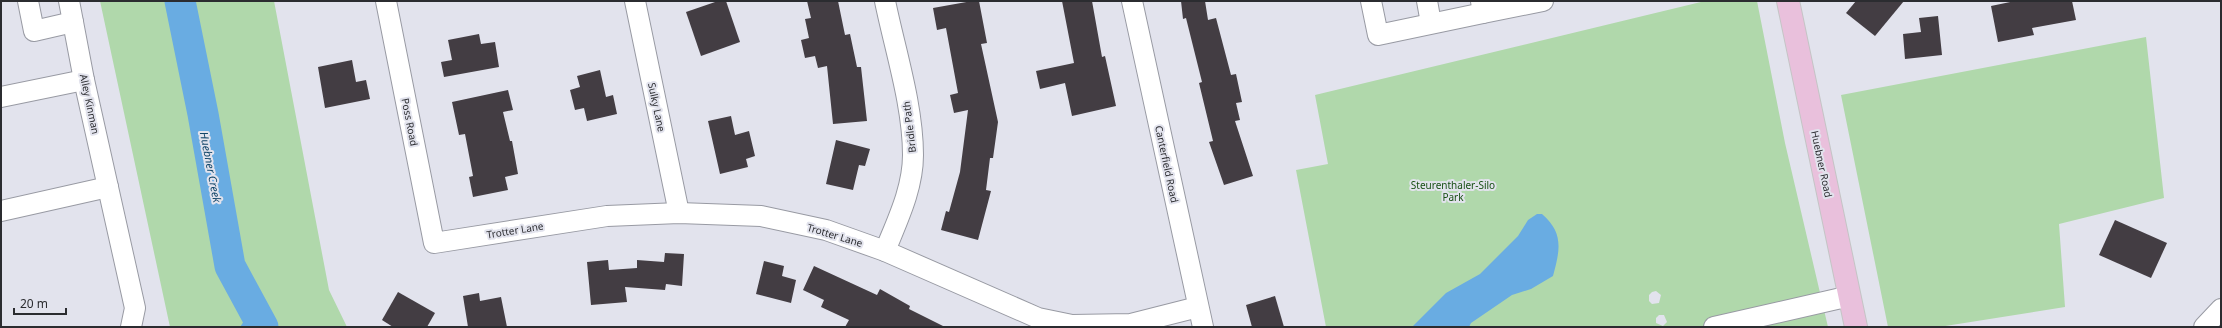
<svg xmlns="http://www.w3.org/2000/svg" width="2222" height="328" font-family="'Noto Sans',sans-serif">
	<rect width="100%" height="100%" fill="#e2e3ed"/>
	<g fill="#b0d8ab" fill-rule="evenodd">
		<path d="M 100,1 L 274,1 L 329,290 L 347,327 L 170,327 Z"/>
		<path d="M 1705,1 L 1757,1 L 1785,143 L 1828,327 L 1326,327 L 1296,170 L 1328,164 L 1315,95 ZM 1652,292 L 1656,291 L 1661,295 L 1659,303 L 1652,304 L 1649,301 L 1649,295 ZM 1659,315 L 1664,315 L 1667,322 L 1663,326 L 1656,323 L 1656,318 Z"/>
		<path d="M 2146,37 L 2164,198 L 2059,224 L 2065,307 L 1939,327 L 1888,327 L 1841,95 Z"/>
	</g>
	<path fill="#69ace2" d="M 1537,214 L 1542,214 C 1564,233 1560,250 1553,276 L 1531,289 L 1512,295 L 1471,323 L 1469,327 L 1412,327 L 1446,293 L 1480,274 L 1518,236 L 1528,220 Z"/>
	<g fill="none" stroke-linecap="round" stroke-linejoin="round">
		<path stroke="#69ace2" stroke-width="5" d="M 243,327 L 254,310"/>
		<path stroke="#69ace2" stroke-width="31" d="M 180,1 L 203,114 L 230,266 L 263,327"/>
	</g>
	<g fill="#433d43">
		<path d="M 718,1 L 726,1 L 740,42 L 701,56 L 686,12 Z"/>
		<path d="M 807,1 L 838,1 L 845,35 L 850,34 L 857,67 L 861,67 L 867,121 L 833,124 L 827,66 L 818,68 L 815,56 L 805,58 L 801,40 L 809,38 L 805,19 L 811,18 Z"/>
		<path d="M 972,1 L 979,1 L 987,43 L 981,44 L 998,122 L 993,158 L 990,158 L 986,190 L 991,191 L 978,240 L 941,230 L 946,211 L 949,212 L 960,172 L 968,110 L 954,113 L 950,95 L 958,93 L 946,28 L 937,30 L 933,8 Z"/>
		<path d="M 1062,1 L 1092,1 L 1102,57 L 1105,56 L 1116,106 L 1072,116 L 1065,83 L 1040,89 L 1036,71 L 1074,63 Z"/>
		<path d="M 1181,1 L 1205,1 L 1208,20 L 1216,18 L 1231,75 L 1236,74 L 1242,102 L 1236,103 L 1240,120 L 1235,121 L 1253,176 L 1224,185 L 1209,142 L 1213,141 L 1199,83 L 1202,82 L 1186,18 L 1183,19 Z"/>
		<path d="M 1856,1 L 1904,1 L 1875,36 L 1846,13 Z"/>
		<path d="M 2015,1 L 2072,1 L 2076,20 L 2032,28 L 2034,35 L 1998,42 L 1991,6 Z"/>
		<path d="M 1938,16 L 1942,55 L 1905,59 L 1903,34 L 1921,32 L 1919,18 Z"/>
		<path d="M 479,34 L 481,44 L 495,42 L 499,67 L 444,77 L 441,62 L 452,60 L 448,40 Z"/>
		<path d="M 352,60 L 356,82 L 366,80 L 370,99 L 325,108 L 318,67 Z"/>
		<path d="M 600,70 L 606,97 L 613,95 L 617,114 L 587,121 L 584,108 L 575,110 L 570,90 L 580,87 L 577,76 Z"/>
		<path d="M 508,90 L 513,110 L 503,112 L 510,141 L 512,141 L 518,174 L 505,177 L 508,190 L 473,197 L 469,177 L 473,176 L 465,134 L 459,135 L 452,102 Z"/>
		<path d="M 731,116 L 735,135 L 749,131 L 755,156 L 746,159 L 748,167 L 720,174 L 708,121 Z"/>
		<path d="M 836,140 L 870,149 L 865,166 L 859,165 L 853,190 L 826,184 Z"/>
		<path d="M 2115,220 L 2167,243 L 2151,278 L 2099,255 Z"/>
		<path d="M 665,253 L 684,254 L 682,286 L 666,284 L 665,290 L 625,287 L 627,302 L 591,305 L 587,262 L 608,260 L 609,270 L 637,268 L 637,260 L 664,262 Z"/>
		<path d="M 764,261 L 784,266 L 782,276 L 796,280 L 791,303 L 756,294 Z"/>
		<path d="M 814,266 L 877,295 L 880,289 L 910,306 L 909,309 L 945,327 L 845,327 L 849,320 L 821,307 L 824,300 L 803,290 Z"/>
		<path d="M 398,292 L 435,313 L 427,327 L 393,327 L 382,320 Z"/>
		<path d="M 479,293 L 480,301 L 501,297 L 507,327 L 468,327 L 463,296 Z"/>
		<path d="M 1275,296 L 1284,327 L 1252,327 L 1246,305 Z"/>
	</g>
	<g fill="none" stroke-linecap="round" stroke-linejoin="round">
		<defs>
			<g id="minor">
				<path d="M 28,1 L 34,31 L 73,22"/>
				<path d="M 69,1 L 84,80 L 135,308 L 131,327"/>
				<path d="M 386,1 L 434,243 L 607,216 L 679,213 L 761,216 L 826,230 L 885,251 L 1038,318 L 1072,325 L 1131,324 L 1198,307"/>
				<path d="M 635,1 L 679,213"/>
				<path d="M 885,1 C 895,50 913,105 913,155 C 913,189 897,221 885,251"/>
				<path d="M 1132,1 L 1203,327"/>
				<path d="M 1371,1 L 1378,35 L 1483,13"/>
				<path d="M 1427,1 L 1431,23"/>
				<path d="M 1481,1 L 1483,13 L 1543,1"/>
				<path d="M 1,97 L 84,80"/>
				<path d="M 1,211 L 108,187"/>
				<path d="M 1714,327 L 1850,296"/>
				<path d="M 2204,327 L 2221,309"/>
			</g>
			<path id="major" d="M 1788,1 L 1856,327"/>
		</defs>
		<use href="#minor" stroke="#989aa3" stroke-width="22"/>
		<use href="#major" stroke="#c4c4c5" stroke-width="24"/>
		<use href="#minor" stroke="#fff" stroke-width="20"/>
		<use href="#major" stroke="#e9c0dc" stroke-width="22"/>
	</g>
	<g text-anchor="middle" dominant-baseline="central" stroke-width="4" stroke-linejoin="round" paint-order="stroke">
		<g font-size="10" fill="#2b2c30" stroke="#e2e3ed">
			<text transform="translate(90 104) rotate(78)">Alley Kinman</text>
			<text transform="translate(657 107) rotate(78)">Sulky Lane</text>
			<text transform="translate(410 122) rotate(79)">Poss Road</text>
			<text transform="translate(909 127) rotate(-97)">Bridle Path</text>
			<text transform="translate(1167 164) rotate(78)">Canterfield Road</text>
			<text transform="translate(1822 164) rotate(78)">Huebner Road</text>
			<text transform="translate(515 230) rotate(-9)">Trotter Lane</text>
			<text transform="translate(835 235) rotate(17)">Trotter Lane</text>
		</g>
		<g font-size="10" fill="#174f13" stroke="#e2e3ed">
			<text x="1453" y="185">Steurenthaler-Silo<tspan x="1453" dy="12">Park</tspan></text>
		</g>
		<g font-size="11" font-style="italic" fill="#114568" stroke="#e2e3ed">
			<text transform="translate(211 167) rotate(79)">Huebner Creek</text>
		</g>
	</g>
	<rect width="2222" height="328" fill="none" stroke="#2b2c30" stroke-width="4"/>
	<path d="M14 308v6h52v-6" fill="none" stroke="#2b2c30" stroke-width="2"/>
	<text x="20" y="308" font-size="12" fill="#2b2c30" stroke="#e2e3ed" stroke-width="3" paint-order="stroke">20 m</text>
</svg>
